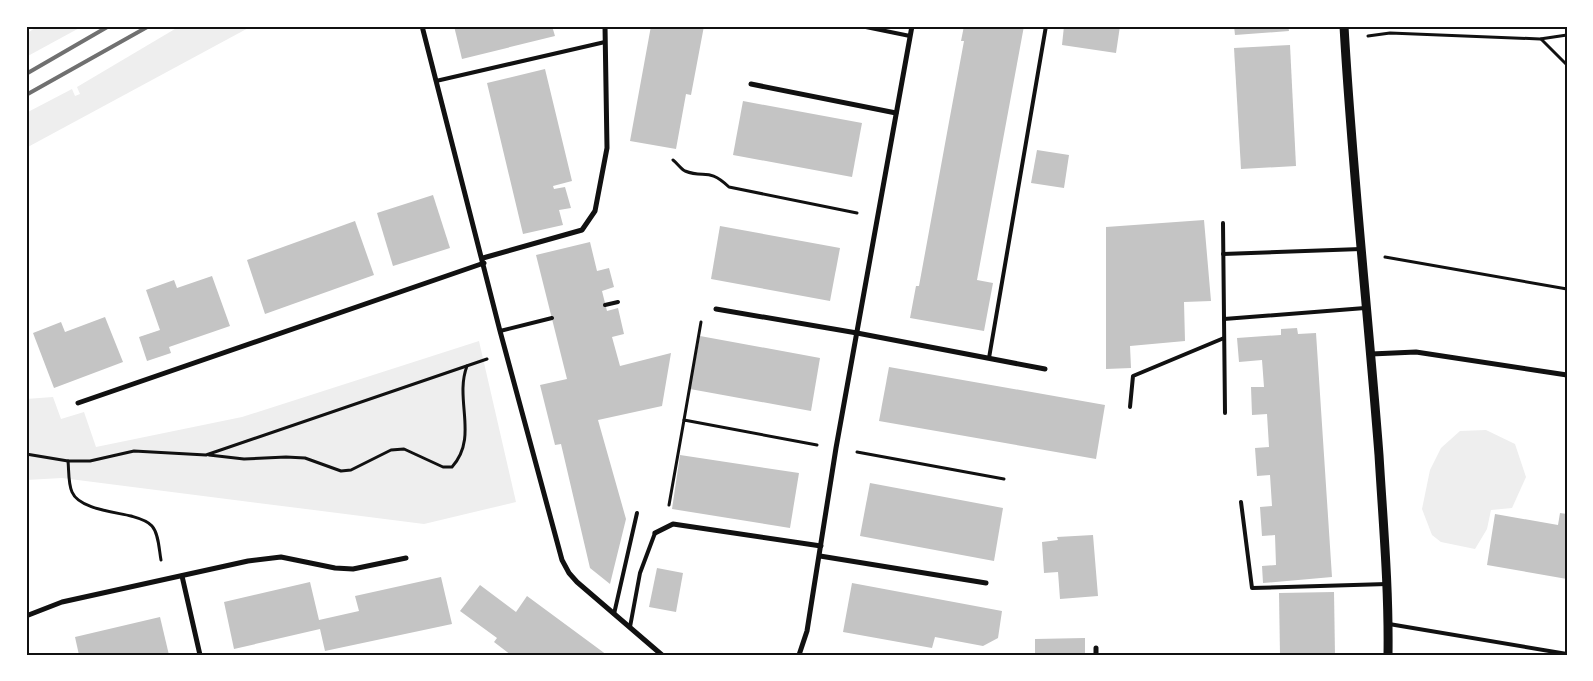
<svg xmlns="http://www.w3.org/2000/svg" width="1593" height="681" font-family="Montserrat,sans-serif">
	<rect width="100%" height="100%" fill="#fff"/>
	<g fill="#eee">
		<path d="M 38,26 L 83,26 L 26,57 L 26,34 Z"/>
		<path d="M 180,26 L 252,26 L 26,148 L 26,113 L 72,89 L 75,96 L 80,94 L 77,87 Z"/>
		<path d="M 479,341 L 516,502 L 424,524 L 62,478 L 26,480 L 26,399 L 53,397 L 61,419 L 84,412 L 96,447 L 242,417 Z"/>
		<path d="M 1486,430 L 1515,444 L 1526,477 L 1512,508 L 1491,510 L 1487,529 L 1475,549 L 1441,542 L 1432,535 L 1422,509 L 1430,470 L 1441,448 L 1460,431 Z"/>
	</g>
	<g fill="#c4c4c4">
		<path d="M 454,26 L 552,26 L 555,36 L 462,59 Z"/>
		<path d="M 651,26 L 704,26 L 691,95 L 686,94 L 676,149 L 630,141 Z"/>
		<path d="M 964,26 L 1024,26 L 977,280 L 993,283 L 984,331 L 910,318 L 916,286 L 919,286 L 949,122 L 964,41 L 961,41 Z"/>
		<path d="M 1064,26 L 1120,26 L 1116,53 L 1062,45 Z"/>
		<path d="M 1234,26 L 1288,26 L 1289,31 L 1235,35 Z"/>
		<path d="M 1290,45 L 1296,166 L 1241,169 L 1234,48 Z"/>
		<path d="M 545,69 L 572,181 L 553,186 L 554,189 L 565,187 L 571,208 L 559,210 L 563,225 L 523,234 L 487,83 Z"/>
		<path d="M 743,101 L 862,123 L 852,177 L 733,155 Z"/>
		<path d="M 1037,150 L 1069,155 L 1064,188 L 1031,183 Z"/>
		<path d="M 433,195 L 450,248 L 393,266 L 377,213 Z"/>
		<path d="M 1204,220 L 1211,301 L 1184,302 L 1185,341 L 1130,346 L 1131,368 L 1106,369 L 1106,227 Z"/>
		<path d="M 355,221 L 374,275 L 265,314 L 247,260 Z"/>
		<path d="M 720,226 L 840,248 L 830,301 L 711,279 Z"/>
		<path d="M 590,242 L 597,271 L 609,268 L 614,287 L 602,291 L 607,311 L 618,308 L 624,334 L 612,337 L 620,366 L 671,353 L 662,406 L 598,420 L 626,519 L 610,584 L 590,568 L 561,444 L 555,445 L 540,385 L 567,379 L 536,255 Z"/>
		<path d="M 212,276 L 230,326 L 169,347 L 171,353 L 147,361 L 139,337 L 160,330 L 146,290 L 174,280 L 177,288 Z"/>
		<path d="M 105,317 L 123,362 L 54,388 L 33,333 L 61,322 L 65,332 Z"/>
		<path d="M 1297,328 L 1298,334 L 1316,333 L 1332,577 L 1263,583 L 1262,566 L 1276,565 L 1275,535 L 1262,536 L 1260,507 L 1272,506 L 1270,475 L 1257,476 L 1255,448 L 1269,447 L 1267,414 L 1252,415 L 1251,387 L 1264,387 L 1262,360 L 1239,362 L 1237,338 L 1281,335 L 1281,329 Z"/>
		<path d="M 700,336 L 820,358 L 811,411 L 690,389 Z"/>
		<path d="M 889,367 L 1105,405 L 1096,459 L 879,421 Z"/>
		<path d="M 680,455 L 799,473 L 790,528 L 672,509 Z"/>
		<path d="M 870,483 L 1003,508 L 994,561 L 860,536 Z"/>
		<path d="M 1560,513 L 1567,514 L 1567,579 L 1487,565 L 1495,514 L 1558,525 Z"/>
		<path d="M 1093,535 L 1098,596 L 1060,599 L 1058,572 L 1044,573 L 1042,542 L 1058,540 L 1057,537 Z"/>
		<path d="M 657,568 L 683,573 L 676,612 L 649,607 Z"/>
		<path d="M 441,577 L 452,624 L 325,651 L 320,629 L 234,649 L 224,602 L 310,582 L 319,620 L 359,611 L 355,596 Z"/>
		<path d="M 852,583 L 1002,611 L 998,638 L 983,646 L 935,637 L 932,648 L 843,632 Z"/>
		<path d="M 480,585 L 516,612 L 527,596 L 607,655 L 511,655 L 494,642 L 497,638 L 460,611 Z"/>
		<path d="M 1334,592 L 1335,655 L 1280,655 L 1279,593 Z"/>
		<path d="M 160,617 L 169,655 L 79,655 L 75,637 Z"/>
		<path d="M 1085,638 L 1085,655 L 1035,655 L 1035,639 Z"/>
	</g>
	<g fill="none" stroke-linecap="round" stroke-linejoin="round">
		<g stroke="#111" stroke-width="3">
			<path d="M 1368,36 L 1390,33 L 1540,39 L 1567,35"/>
			<path d="M 1541,39 L 1567,65"/>
			<path d="M 673,160 C 677,163 681,169 685,171 C 705,179 708,167 729,187 L 857,213"/>
			<path d="M 1385,257 L 1567,289"/>
			<path d="M 684,420 L 701,322"/>
			<path d="M 857,452 L 1004,479"/>
			<path d="M 26,454 L 68,461 L 90,461 L 134,451 L 206,455 L 487,359"/>
			<path d="M 209,455 L 244,459 L 286,457 L 305,458 L 341,471 L 351,470 L 391,450 L 404,449 L 443,467 L 452,467 C 479,437 454,400 467,366"/>
			<path d="M 68,461 C 69,470 68,483 72,492 C 79,509 115,512 131,516 C 138,518 147,520 152,526 C 159,534 159,550 161,560"/>
			<path d="M 669,505 L 684,420 L 817,445"/>
		</g>
		<g stroke="#111" stroke-width="4">
			<path d="M 861,26 L 910,36"/>
			<path d="M 436,81 L 605,42"/>
			<path d="M 1223,223 L 1225,413"/>
			<path d="M 1223,254 L 1361,249"/>
			<path d="M 605,305 L 618,302"/>
			<path d="M 1224,319 L 1365,308"/>
			<path d="M 500,331 L 552,318"/>
			<path d="M 989,358 L 1046,26"/>
			<path d="M 1130,407 L 1133,376 L 1224,338"/>
			<path d="M 1241,502 L 1252,588 L 1387,584"/>
			<path d="M 614,614 L 637,513"/>
			<path d="M 1389,624 L 1567,654"/>
			<path d="M 630,627 L 640,573 L 655,533"/>
		</g>
		<g stroke="#111" stroke-width="5">
			<path d="M 422,26 L 500,331 L 562,560 L 569,573 L 577,582 L 662,655"/>
			<path d="M 751,84 L 896,113"/>
			<path d="M 483,258 L 582,230 L 595,211 L 607,148 L 605,26"/>
			<path d="M 716,309 L 857,333 L 1045,369"/>
			<path d="M 1371,354 L 1416,352 L 1567,375"/>
			<path d="M 78,403 L 484,263"/>
			<path d="M 655,533 L 673,524 L 821,546"/>
			<path d="M 820,556 L 986,583"/>
			<path d="M 182,576 L 200,655"/>
			<path d="M 26,616 L 62,602 L 248,561 L 281,557 L 335,568 L 353,569 L 406,558"/>
			<path d="M 1096,648 L 1096,655"/>
			<path d="M 799,655 L 807,631 L 836,448 L 912,26"/>
		</g>
		<path stroke="#111" stroke-width="9" d="M 1344,26 C 1352,169 1368,312 1379,455 C 1383,522 1389,588 1388,655"/>
		<g stroke="#707070" stroke-width="4">
			<path d="M 26,74 L 109,26"/>
			<path d="M 26,95 L 149,26"/>
		</g>
	</g>
	<rect width="1593" height="681" fill="none" stroke="#ffffff" stroke-width="55"/>
	<rect x="28" y="28" width="1538" height="626" fill="none" stroke="#111" stroke-width="2"/>
</svg>
